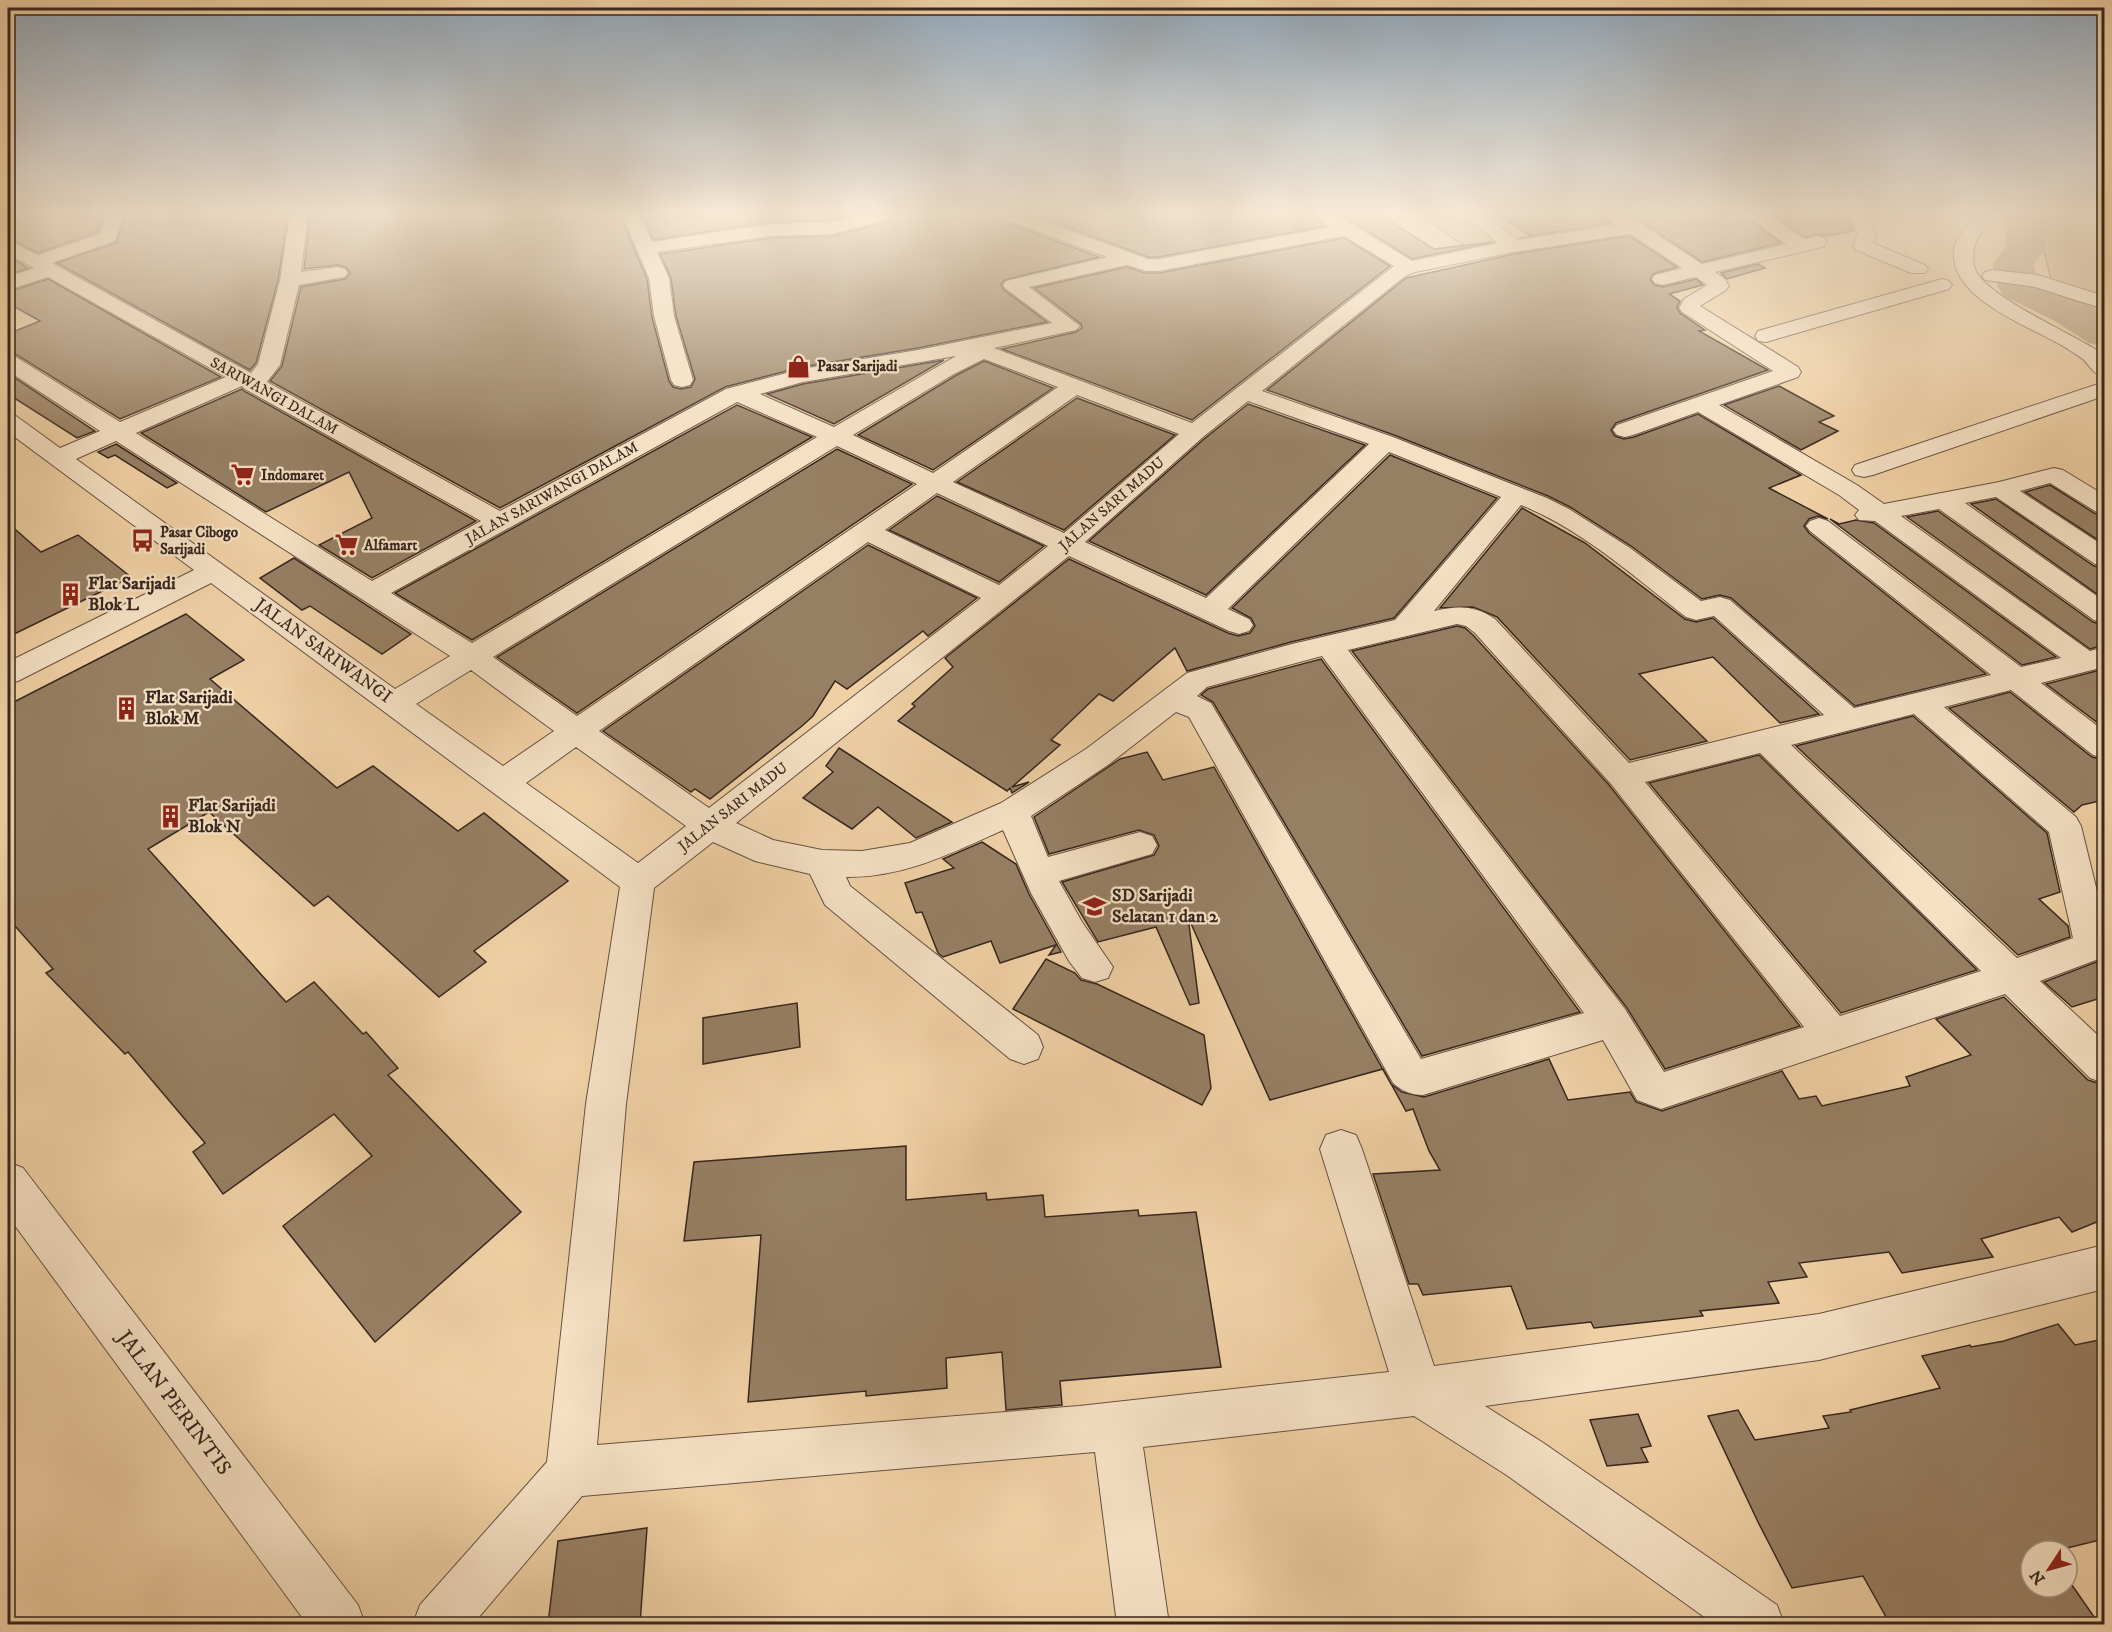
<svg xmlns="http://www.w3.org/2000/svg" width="2112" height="1632" font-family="'IM FELL DW Pica',serif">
	<rect width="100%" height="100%" fill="#efd0a4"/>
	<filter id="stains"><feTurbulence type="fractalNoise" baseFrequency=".00333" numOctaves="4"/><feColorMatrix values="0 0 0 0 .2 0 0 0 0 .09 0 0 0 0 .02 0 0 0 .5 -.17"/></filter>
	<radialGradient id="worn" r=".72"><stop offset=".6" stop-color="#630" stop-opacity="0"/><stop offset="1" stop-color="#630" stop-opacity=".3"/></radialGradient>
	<g fill="#d0b38d" stroke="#846d56" stroke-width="1.5">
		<path d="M 1421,215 L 1467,215 L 1503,242 L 1466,247 Z"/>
		<path d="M 2035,215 L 2104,215 L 2104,317 L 2054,291 Z"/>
	</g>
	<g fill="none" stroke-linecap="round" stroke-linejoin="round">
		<path fill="#b19777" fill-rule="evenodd" d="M 2005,215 L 2043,215 L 2046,249 L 2033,265 L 2038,280 L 2085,303 L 2104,315 L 2104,347 L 2089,343 L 2055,321 L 2004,296 L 1998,287 L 1993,264 L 2006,247 Z"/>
	</g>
	<g fill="#977f64" stroke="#38271f" stroke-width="1.5">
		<path d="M 8,215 L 104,215 L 98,232 L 38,253 L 8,238 Z"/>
		<path d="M 126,215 L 288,215 L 278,280 L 256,363 L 250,370 L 57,263 L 116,243 Z"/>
		<path d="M 310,215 L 620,215 L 647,279 L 652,317 L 669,381 L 673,387 L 681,389 L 691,387 L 695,379 L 676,316 L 671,278 L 660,254 L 771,238 L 834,236 L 890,221 L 894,215 L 998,215 L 1002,221 L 1099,257 L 1004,280 L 1001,285 L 1004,290 L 1047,322 L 918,348 L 802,367 L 725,387 L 500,508 L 270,381 L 282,366 L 301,287 L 345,279 L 350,273 L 346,267 L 338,265 L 304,269 Z"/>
		<path d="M 643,215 L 849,215 L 833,220 L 771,222 L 653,240 Z"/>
		<path d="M 1035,215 L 1318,215 L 1318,220 L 1325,226 L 1159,257 L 1148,257 Z"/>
		<path d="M 1342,215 L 1380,215 L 1434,249 L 1493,242 L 1412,259 Z"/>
		<path d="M 1498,215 L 1604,215 L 1611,223 L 1519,238 L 1531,236 Z"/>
		<path d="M 1632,215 L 1743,215 L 1781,243 L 1702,262 Z"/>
		<path d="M 1772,215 L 1851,215 L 1849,221 L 1854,231 L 1825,236 L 1816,234 L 1805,237 Z"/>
		<path d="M 1629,236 L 1677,267 L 1653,274 L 1650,279 L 1654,285 L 1663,287 L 1696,279 L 1703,285 L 1669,294 L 1680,301 L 1677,307 L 1680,313 L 1705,330 L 1699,331 L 1768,370 L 1616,423 L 1611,430 L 1615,436 L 1624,439 L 1634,437 L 1698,414 L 1801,475 L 1769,488 L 1828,519 L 1818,516 L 1809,519 L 1804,526 L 1809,533 L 1986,674 L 1855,706 L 1731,598 L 1720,595 L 1702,599 L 1631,546 L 1570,507 L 1548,496 L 1394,435 L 1267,390 L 1406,278 L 1514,254 Z"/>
		<path d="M 1344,238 L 1390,266 L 1192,420 L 1002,349 L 1076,332 L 1082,328 L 1081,324 L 1034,288 L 1127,267 L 1145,273 L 1159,273 Z"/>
		<path d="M 8,256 L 28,268 L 8,275 Z"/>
		<path d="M 1758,264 L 1765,268 L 1727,279 L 1721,273 Z"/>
		<path d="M 48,279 L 221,377 L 120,419 L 17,355 L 8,354 L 8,334 L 40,321 L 8,303 L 8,292 Z"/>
		<path d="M 944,360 L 834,424 L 767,394 L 803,384 Z"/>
		<path d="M 984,361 L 1053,388 L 933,470 L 858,435 L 955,376 Z"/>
		<path d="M 9,374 L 95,431 L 77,438 L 8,394 Z"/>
		<path d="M 1779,386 L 1834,416 L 1819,422 L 1838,431 L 1801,450 L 1724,405 Z"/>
		<path d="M 242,389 L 244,391 L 476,521 L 372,578 L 319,545 L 372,518 L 349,472 L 266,512 L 141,433 Z"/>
		<path d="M 1077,398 L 1175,435 L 1064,530 L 957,482 Z"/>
		<path d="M 1248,404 L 1365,445 L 1206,595 L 1089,541 L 1204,439 Z"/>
		<path d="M 737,405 L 812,437 L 472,640 L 395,593 Z"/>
		<path d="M 116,444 L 177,483 L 167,488 L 115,455 L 108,458 L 98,452 Z"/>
		<path d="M 837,449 L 912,484 L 577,713 L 497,657 Z"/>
		<path d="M 1390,455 L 1497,498 L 1394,618 L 1291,642 L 1187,671 L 1175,648 L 1113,701 L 1099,694 L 1051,740 L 1060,745 L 1012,787 L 1029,782 L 1012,793 L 1010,788 L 1007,791 L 898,721 L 915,706 L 912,704 L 953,667 L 945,658 L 1069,559 L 1228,633 L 1238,636 L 1250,633 L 1255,626 L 1251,618 L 1232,608 Z"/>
		<path d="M 2050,485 L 2094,513 L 2104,516 L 2104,544 L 2025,492 Z"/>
		<path d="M 937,496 L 1044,546 L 999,582 L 889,530 Z"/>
		<path d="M 1996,499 L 2094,566 L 2104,568 L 2104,599 L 1971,504 Z"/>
		<path d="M 1522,508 L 1585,543 L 1685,619 L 1696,622 L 1713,618 L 1819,714 L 1780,723 L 1713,657 L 1639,674 L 1707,741 L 1630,760 L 1497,617 L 1473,607 L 1440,608 Z"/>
		<path d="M 1938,511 L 2093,622 L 2104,625 L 2104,645 L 2090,649 L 1907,517 Z"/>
		<path d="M 1830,519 L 1839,524 L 1856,520 L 1874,523 L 2056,657 L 2022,665 Z"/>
		<path d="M 8,523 L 41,552 L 78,535 L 131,577 L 8,637 Z"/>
		<path d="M 868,545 L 977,598 L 928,636 L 923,631 L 847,689 L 835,681 L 813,716 L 802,726 L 710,799 L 695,789 L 691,792 L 603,731 Z"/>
		<path d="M 294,558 L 411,634 L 382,654 L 310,606 L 302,610 L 260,578 Z"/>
		<path d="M 186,614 L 244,660 L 210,679 L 337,788 L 373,766 L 458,831 L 484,813 L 568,881 L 474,951 L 486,962 L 439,997 L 328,896 L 314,906 L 209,812 L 148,849 L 286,1002 L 314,982 L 363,1034 L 366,1032 L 398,1068 L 388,1075 L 521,1212 L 375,1342 L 283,1226 L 372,1156 L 334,1114 L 223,1194 L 193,1152 L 205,1143 L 128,1052 L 125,1054 L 46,973 L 53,969 L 8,918 L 8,705 Z"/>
		<path d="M 1457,626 L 1465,628 L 1473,635 L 1609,785 L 1800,1026 L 1665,1069 L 1627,1008 L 1352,651 Z"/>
		<path d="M 1321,659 L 1580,1012 L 1422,1056 L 1213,702 L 1201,695 L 1208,689 Z"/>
		<path d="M 2104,669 L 2104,725 L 2102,726 L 2046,684 Z"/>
		<path d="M 2010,692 L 2092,757 L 2104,760 L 2104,800 L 2082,805 L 2074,812 L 1949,708 Z"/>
		<path d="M 1913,716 L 2047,833 L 2060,892 L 2039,899 L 2068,926 L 2070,937 L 2018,955 L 1796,746 Z"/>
		<path d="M 839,748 L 856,759 L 952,822 L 916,838 L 878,807 L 852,829 L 803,798 L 833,772 L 826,766 Z"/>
		<path d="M 1147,752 L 1163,780 L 1214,767 L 1391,1084 L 1402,1092 L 1424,1097 L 1549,1059 L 1568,1100 L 1630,1092 L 1636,1102 L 1662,1111 L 1782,1071 L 1799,1099 L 1816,1096 L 1822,1106 L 1910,1086 L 1906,1077 L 1971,1055 L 1936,1019 L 2004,997 L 2088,1080 L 2104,1085 L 2104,1219 L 2072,1232 L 2059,1217 L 1981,1239 L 1993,1257 L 1902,1273 L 1889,1252 L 1799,1263 L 1807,1277 L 1768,1282 L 1779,1303 L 1700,1311 L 1703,1316 L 1594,1328 L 1591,1322 L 1527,1329 L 1511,1286 L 1423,1295 L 1418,1284 L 1409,1284 L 1373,1174 L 1440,1170 L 1429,1151 L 1413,1109 L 1406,1111 L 1383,1069 L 1270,1100 L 1188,917 L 1199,1003 L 1190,1005 L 1156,927 L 1098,942 L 1062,882 L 1154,855 L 1159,846 L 1154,835 L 1139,830 L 1049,854 L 1034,817 L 1120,759 Z"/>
		<path d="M 1759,755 L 1977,970 L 1841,1013 L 1649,783 Z"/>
		<path d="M 982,842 L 1016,864 L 1029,894 L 1061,952 L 1049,955 L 1056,945 L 1000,963 L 991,941 L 943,957 L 938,953 L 922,912 L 916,913 L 905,883 L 954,868 L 943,859 Z"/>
		<path d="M 1046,959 L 1075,973 L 1081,980 L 1097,984 L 1204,1035 L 1211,1088 L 1202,1105 L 1013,1009 Z"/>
		<path d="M 2104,959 L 2104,997 L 2072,1007 L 2044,982 Z"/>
		<path d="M 797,1003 L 800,1047 L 703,1064 L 703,1018 Z"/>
		<path d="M 906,1146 L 906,1200 L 986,1193 L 987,1200 L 1043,1195 L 1045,1217 L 1138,1210 L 1139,1216 L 1196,1212 L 1221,1367 L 1060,1381 L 1062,1405 L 1006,1410 L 1002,1352 L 946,1358 L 947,1388 L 866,1396 L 866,1391 L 748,1402 L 761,1235 L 684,1241 L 694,1162 Z"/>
		<path d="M 2058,1324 L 2075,1345 L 2104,1339 L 2104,1539 L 2055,1551 L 2031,1551 L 2031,1587 L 2067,1587 L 2067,1578 L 2099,1624 L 1890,1624 L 1863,1576 L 1792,1588 L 1758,1522 L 1708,1416 L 1738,1410 L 1755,1440 L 1829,1428 L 1823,1416 L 1851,1412 L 1850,1410 L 1940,1388 L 1922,1356 L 1970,1345 L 1971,1347 L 2004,1341 Z"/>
		<path d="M 1638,1414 L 1651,1446 L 1641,1448 L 1648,1462 L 1607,1466 L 1590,1420 Z"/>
		<path d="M 647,1528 L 640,1624 L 548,1624 L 558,1541 Z"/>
	</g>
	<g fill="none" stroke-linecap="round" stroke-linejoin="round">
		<defs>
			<g id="minor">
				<path d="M 106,215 L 124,215 L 115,241 L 52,263 L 251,373 L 258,364 L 280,280 L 290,215 L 308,215 L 301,272 L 338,267 L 345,269 L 348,273 L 345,277 L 299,285 L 280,365 L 267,382 L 500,511 L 726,389 L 802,369 L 918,350 L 1052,323 L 1006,289 L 1003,285 L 1006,281 L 1107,257 L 1003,219 L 1000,215 L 1027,215 L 1148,259 L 1159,259 L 1330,227 L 1319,218 L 1321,215 L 1337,215 L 1412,261 L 1498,243 L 1463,215 L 1484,215 L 1518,240 L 1616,225 L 1606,215 L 1627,215 L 1702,264 L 1786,244 L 1745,215 L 1767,215 L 1805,239 L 1817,236 L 1824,238 L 1826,242 L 1824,246 L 1810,250 L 1715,272 L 1724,278 L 1729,286 L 1726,290 L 1700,306 L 1798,367 L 1801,372 L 1798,377 L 1719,405 L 1857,485 L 1884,504 L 1999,482 L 2054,468 L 2063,470 L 2104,495 L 2104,514 L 2095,511 L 2050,483 L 2020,491 L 2104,546 L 2104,566 L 2095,564 L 1996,497 L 1965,503 L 2104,601 L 2104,623 L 2094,620 L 1939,509 L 1901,516 L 2090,651 L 2104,647 L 2104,667 L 2041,683 L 2104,731 L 2104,758 L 2093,755 L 2011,690 L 1944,707 L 2076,817 L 2081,826 L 2104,920 L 2104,957 L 2040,981 L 2104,1041 L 2104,1083 L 2090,1078 L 2005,994 L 1661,1109 L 1637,1100 L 1603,1040 L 1423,1095 C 1411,1095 1402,1091 1393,1083 L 1189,717 L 1176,712 L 1108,765 L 1031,816 L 1048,857 L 1140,832 L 1152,836 L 1157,845 L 1152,854 L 1059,881 L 1082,922 L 1113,967 L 1108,978 L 1095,982 L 1082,978 L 1069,961 L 1031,893 L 1003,830 C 952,853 903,878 846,877 L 850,886 L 1038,1035 L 1043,1047 L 1038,1059 L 1024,1064 L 1010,1059 L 825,905 L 810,874 L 755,861 L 713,842 L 654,888 L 626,1104 L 597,1445 L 1079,1406 L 1389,1372 L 1320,1149 L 1326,1135 L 1341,1130 L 1356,1135 L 1362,1149 L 1434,1366 L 1819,1314 L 2104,1245 L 2104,1289 L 1819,1360 L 1485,1406 L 1542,1442 L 1777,1605 L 1784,1624 L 1714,1624 L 1508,1476 L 1414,1416 L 1143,1447 L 1169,1624 L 1117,1624 L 1095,1452 L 582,1496 L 473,1624 L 413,1624 L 420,1605 L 547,1462 L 586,1104 L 620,887 L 211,583 L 18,681 L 8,684 L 8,662 L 194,570 L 8,432 L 8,414 L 16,416 L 60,448 L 100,431 L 8,371 L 8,356 L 16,357 L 120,422 L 226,377 L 48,277 L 8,290 L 8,277 L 34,268 L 8,254 L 8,240 L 38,255 L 100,234 ZM 1630,234 L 1682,268 L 1655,275 L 1652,279 L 1655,283 L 1662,285 L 1696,277 L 1707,285 L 1684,299 L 1679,308 L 1682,312 L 1773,371 L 1617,425 L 1613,430 L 1617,435 L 1625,437 L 1633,435 L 1698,412 L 1839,495 L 1859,510 L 1855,515 L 1859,520 L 1875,521 L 2061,658 L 2021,667 L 1828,521 L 1819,518 L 1810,521 L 1806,526 L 1810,531 L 1991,675 L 1854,708 L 1730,600 L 1720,597 L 1701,601 L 1630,548 L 1569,509 L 1547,498 L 1393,437 L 1262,391 L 1405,276 L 1415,272 L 1514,252 ZM 1344,236 L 1394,266 L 1192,423 L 994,348 L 1076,330 L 1080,326 L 1029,287 L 1127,265 L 1146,271 L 1159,271 ZM 956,356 L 834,427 L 760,394 L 803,382 ZM 984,359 L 1058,387 L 933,473 L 853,435 L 954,374 ZM 242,386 L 245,389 L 481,521 L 372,581 L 136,433 ZM 1077,395 L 1179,434 L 1064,533 L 953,482 ZM 1248,401 L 1369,444 L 1206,598 L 1085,542 L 1203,437 ZM 737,402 L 817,437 L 472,643 L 391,593 ZM 116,441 L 450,656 L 395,689 L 76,459 ZM 837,446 L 917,484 L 577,716 L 493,657 ZM 1389,452 L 1501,497 L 1395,620 L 1292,644 L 1187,673 L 1086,749 L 1001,803 L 910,843 L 862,851 L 822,850 L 773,840 L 736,823 L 1069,556 L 1229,631 L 1239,634 L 1249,631 L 1253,625 L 1249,619 L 1228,609 ZM 937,493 L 1048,546 L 999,585 L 885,530 ZM 1521,505 C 1581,529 1636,578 1686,617 L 1696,620 L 1714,616 L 1824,715 L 1629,763 L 1495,619 C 1474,605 1458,606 1434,611 ZM 868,542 L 981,598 L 709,808 L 599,731 ZM 1457,624 L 1466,626 L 1475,633 L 1611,784 L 1804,1027 L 1664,1072 L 1625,1009 L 1348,650 ZM 1322,656 L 1584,1013 L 1421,1059 L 1211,703 L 1197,696 L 1207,687 ZM 471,670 L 554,731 L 503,766 L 416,704 ZM 1914,714 L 2049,832 L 2073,938 L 2017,958 L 1791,745 ZM 576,747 L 686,826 L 638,863 L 526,783 ZM 1760,753 L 1981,971 L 1840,1016 L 1645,782 Z"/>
				<path d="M 622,215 L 640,215 L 652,242 L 771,224 L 833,222 L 860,215 L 892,215 L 889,219 L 833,234 L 771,236 L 657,252 L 669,278 L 674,316 L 693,380 L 690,385 L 682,387 L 674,385 L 671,380 L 654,316 L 649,278 Z"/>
				<path d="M 1876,215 L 1870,221 L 1876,234 L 1873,243 L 1925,265 L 1928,269 L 1925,273 L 1911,273 L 1856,250 L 1853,246 L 1858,234 L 1851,220 L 1854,215 Z"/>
				<path d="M 1977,215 L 1991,215 L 1993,219 C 1986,229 1975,237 1974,250 C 1973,255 1973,264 1975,269 C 1985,296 2071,333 2098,351 L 2104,357 L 2104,377 C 2094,374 2091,368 2084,360 C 2077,355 2068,349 2061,345 C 2027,325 1948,298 1954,249 C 1956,237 1969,225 1977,215 Z"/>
				<path d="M 1992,270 L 2038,275 L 2104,296 L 2104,309 L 2035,287 L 1985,280 L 1982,276 L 1985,272 Z"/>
				<path d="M 1942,279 L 1949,281 L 1952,285 L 1949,289 L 1766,342 L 1758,341 L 1755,336 L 1758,331 Z"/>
				<path d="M 2104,382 L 2104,396 L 1873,475 L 1864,477 L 1855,475 L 1852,470 L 1855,465 Z"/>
				<path d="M 8,1162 L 23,1168 L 358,1605 L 365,1624 L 307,1624 L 8,1216 Z"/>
			</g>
		</defs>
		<use href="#minor" stroke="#665140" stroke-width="2"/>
		<use href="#minor" fill="#f5e0c4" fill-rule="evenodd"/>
	</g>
	<linearGradient id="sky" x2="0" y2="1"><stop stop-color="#92a8bb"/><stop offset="0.48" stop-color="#f8ead6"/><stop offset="1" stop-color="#f8ead6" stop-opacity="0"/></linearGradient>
	<rect width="2112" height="444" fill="url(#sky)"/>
	<defs>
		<symbol id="shop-bare" viewBox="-9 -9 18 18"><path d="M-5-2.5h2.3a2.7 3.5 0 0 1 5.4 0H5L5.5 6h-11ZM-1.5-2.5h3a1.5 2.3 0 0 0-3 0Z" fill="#8f2418" stroke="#f5e0c4" stroke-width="2.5" paint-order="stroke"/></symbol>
		<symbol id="supermarket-bare" viewBox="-9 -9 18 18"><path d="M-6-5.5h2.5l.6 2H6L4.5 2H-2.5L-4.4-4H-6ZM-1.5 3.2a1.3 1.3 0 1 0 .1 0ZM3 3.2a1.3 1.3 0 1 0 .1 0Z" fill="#8f2418" stroke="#f5e0c4" stroke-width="2.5" paint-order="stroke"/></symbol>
		<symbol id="bus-bare" viewBox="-9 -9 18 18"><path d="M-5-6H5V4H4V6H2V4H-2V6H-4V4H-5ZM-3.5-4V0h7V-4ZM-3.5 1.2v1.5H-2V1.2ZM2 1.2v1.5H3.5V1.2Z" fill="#8f2418" stroke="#f5e0c4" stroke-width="2.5" paint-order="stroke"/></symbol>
		<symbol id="building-bare" viewBox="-9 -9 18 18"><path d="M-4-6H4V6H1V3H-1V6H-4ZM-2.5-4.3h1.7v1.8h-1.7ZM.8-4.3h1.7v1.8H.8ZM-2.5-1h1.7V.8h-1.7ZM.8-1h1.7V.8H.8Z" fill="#8f2418" stroke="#f5e0c4" stroke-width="2.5" paint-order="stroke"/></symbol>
		<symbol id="school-bare" viewBox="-9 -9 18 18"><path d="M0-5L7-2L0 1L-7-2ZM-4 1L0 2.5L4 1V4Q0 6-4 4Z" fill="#8f2418" stroke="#f5e0c4" stroke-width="2.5" paint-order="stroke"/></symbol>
	</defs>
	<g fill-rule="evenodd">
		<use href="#shop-bare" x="782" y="350" width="33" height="33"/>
		<use href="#supermarket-bare" x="226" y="458" width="33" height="33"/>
		<use href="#bus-bare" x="126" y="524" width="33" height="33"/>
		<use href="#supermarket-bare" x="330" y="528" width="33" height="33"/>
		<use href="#building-bare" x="54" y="578" width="33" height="33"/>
		<use href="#building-bare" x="110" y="692" width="33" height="33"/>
		<use href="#building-bare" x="154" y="800" width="33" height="33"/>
		<use href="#school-bare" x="1078" y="890" width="33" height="33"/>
	</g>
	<g text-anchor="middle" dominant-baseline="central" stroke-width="4.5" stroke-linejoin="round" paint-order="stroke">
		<g font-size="15" font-weight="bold" fill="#38271f" stroke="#f5e0c4" text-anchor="start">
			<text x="817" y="366">Pasar Sarijadi</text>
			<text x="261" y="475">Indomaret</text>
			<text x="160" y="532">Pasar Cibogo<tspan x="160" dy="17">Sarijadi</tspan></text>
			<text x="364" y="545">Alfamart</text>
		</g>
		<g font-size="15" fill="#38271f" stroke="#f5e0c4">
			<text transform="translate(274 396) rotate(29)">SARIWANGI DALAM</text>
			<text transform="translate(552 493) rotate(-29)">JALAN SARIWANGI DALAM</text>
			<text transform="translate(1112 504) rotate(-41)">JALAN SARI MADU</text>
			<text transform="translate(733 807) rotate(-38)">JALAN SARI MADU</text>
		</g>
		<g font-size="18" font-weight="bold" fill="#38271f" stroke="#f5e0c4" text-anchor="start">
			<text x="88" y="584">Flat Sarijadi<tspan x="88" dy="21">Blok L</tspan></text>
			<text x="145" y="698">Flat Sarijadi<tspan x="145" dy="21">Blok M</tspan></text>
			<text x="188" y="806">Flat Sarijadi<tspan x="188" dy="21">Blok N</tspan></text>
			<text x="1112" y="896">SD Sarijadi<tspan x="1112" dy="21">Selatan 1 dan 2</tspan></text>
		</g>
		<g font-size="18" fill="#38271f" stroke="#f5e0c4">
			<text transform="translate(323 651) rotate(36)">JALAN SARIWANGI</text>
		</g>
		<g font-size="21" fill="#38271f" stroke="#f5e0c4">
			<text transform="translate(174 1403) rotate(53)">JALAN PERINTIS</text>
		</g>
	</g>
	<rect width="2112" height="1632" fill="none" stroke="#efd0a4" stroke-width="30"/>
	<rect x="9" y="9" width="2094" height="1614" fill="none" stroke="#38271f" stroke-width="3"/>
	<rect x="15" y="15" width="2082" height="1602" fill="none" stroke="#38271f" stroke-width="1.5"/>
	<g transform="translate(2049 1569) rotate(234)"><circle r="28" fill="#f5e0c4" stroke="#a99682" stroke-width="1.5"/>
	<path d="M0-4.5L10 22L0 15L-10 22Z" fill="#8f2418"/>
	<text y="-9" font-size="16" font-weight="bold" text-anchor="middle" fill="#38271f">N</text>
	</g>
	<rect width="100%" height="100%" filter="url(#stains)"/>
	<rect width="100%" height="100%" fill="url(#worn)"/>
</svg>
